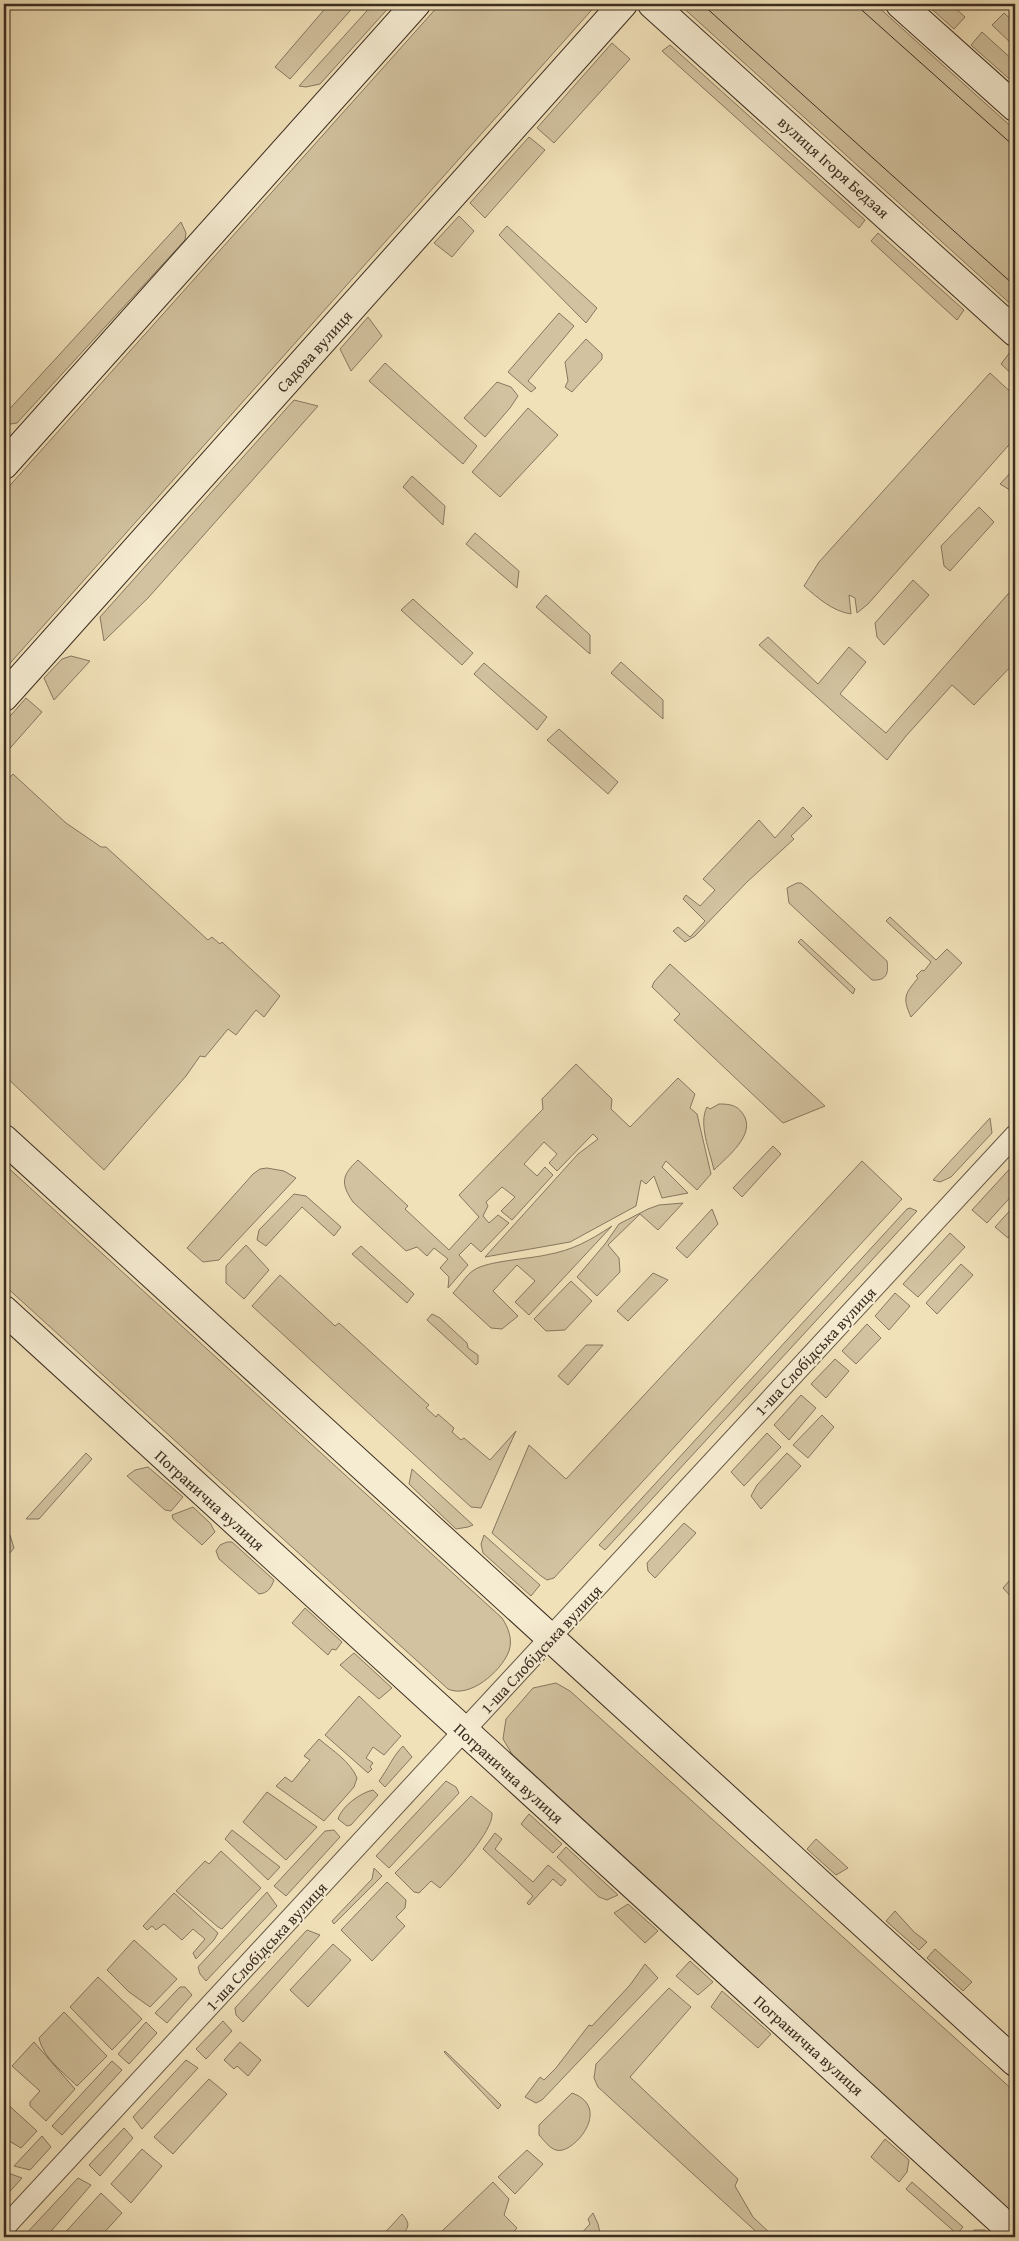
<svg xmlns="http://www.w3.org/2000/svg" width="1019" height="2241" font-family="'Gentium Book Plus',serif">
	<rect width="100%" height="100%" fill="#f1e1b9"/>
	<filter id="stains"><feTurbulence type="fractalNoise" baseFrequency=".004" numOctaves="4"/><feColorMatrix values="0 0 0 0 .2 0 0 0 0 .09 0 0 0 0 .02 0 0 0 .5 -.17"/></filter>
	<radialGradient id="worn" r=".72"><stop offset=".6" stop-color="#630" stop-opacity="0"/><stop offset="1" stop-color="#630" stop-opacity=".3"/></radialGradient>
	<g fill="#d2c29f" stroke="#867860">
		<path d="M 329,4 L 356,4 L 290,79 L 275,67 Z"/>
		<path d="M 373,4 L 392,4 L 320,84 L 306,87 L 299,86 Z"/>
		<path d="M 440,4 L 597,4 L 4,670 L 4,492 Z"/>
		<path d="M 679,4 L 875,4 L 1015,130 L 1015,308 Z"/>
		<path d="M 926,4 L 951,4 L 965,17 L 954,29 Z"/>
		<path d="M 1004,13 L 1015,23 L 1015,47 L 992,25 Z"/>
		<path d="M 982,32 L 1015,62 L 1015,84 L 971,45 Z"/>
		<path d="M 612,43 L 630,59 L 554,143 L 537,128 Z"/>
		<path d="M 670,45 L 865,220 L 859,228 L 662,51 Z"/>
		<path d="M 529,137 L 545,150 L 485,218 L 470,203 Z"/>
		<path d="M 459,216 L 474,231 L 452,257 L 434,243 Z"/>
		<path d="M 181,222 L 186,233 L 185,240 L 17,423 L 4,425 L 4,415 Z"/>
		<path d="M 507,226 L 597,308 L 586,323 L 499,235 Z"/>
		<path d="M 878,233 L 964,310 L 957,320 L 871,241 Z"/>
		<path d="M 559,313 L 574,326 L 528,381 L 536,388 L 531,392 L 508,372 Z"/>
		<path d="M 368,317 L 382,336 L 351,371 L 340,349 Z"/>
		<path d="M 586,339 L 602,354 L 602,359 L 572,392 L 565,387 L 568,381 L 565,362 Z"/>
		<path d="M 1010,352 L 1015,356 L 1015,377 L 1001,364 Z"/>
		<path d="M 385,363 L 477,446 L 463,464 L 369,381 Z"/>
		<path d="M 990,373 L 1015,396 L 1015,438 L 868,604 L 857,613 L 855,598 L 849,595 L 851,614 C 832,611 818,598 804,586 L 819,562 Z"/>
		<path d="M 497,382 L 511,387 L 518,396 L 510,408 L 485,437 L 464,418 Z"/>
		<path d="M 294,400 L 318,406 L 148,598 L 104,641 L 100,617 Z"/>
		<path d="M 528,408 L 558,435 L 500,497 L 472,472 Z"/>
		<path d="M 1015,468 L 1015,493 L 1000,484 Z"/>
		<path d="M 412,476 L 445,506 L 443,525 L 403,487 Z"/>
		<path d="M 979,507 L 994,522 L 950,571 L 944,566 L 941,546 Z"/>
		<path d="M 475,533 L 519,571 L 517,588 L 466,544 Z"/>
		<path d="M 913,580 L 929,595 L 884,645 L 877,637 L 875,623 Z"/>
		<path d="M 1015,586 L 1015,662 L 974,705 L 952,685 L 906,736 L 887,760 L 759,645 L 768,637 L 818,684 L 849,647 L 866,662 L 840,694 L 886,733 Z"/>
		<path d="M 546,595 L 590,635 L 590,654 L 536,607 Z"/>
		<path d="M 413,599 L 473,653 L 462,665 L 401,610 Z"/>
		<path d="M 71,656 L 90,661 L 54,700 L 44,678 L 62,659 Z"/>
		<path d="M 621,662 L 663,700 L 663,719 L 611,673 Z"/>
		<path d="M 484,663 L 547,717 L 537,730 L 474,674 Z"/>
		<path d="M 26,698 L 42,712 L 4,755 L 4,723 Z"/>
		<path d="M 559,729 L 618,782 L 608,794 L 547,740 Z"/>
		<path d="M 13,774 L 66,823 L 101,847 L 106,847 L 208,940 L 212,937 L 220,944 L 222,942 L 280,996 L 264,1017 L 256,1010 L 236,1035 L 228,1029 L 205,1057 L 200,1056 L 186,1076 L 104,1170 L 4,1075 L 4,784 Z"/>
		<path d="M 803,807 L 812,816 L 791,836 L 794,839 L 747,882 L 695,936 L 685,942 L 673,931 L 678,927 L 690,937 L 705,921 L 683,899 L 686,895 L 700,906 L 715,890 L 703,879 L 759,820 L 775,838 Z"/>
		<path d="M 797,883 L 801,883 L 809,889 L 887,961 C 889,974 886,981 872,980 L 789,903 L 787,888 Z"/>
		<path d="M 890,917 L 936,960 L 947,949 L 962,963 L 911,1017 C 902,997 905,994 918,978 L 916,976 L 922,970 L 924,971 L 931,962 L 886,921 Z"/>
		<path d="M 801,939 L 855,989 L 853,994 L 798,942 Z"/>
		<path d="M 670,964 L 825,1106 L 783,1123 L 674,1020 L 680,1014 L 652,987 L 654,982 Z"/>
		<path d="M 576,1064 L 612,1099 L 611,1109 L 630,1127 L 678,1078 L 695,1094 L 690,1108 L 697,1114 L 711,1174 L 697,1190 L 666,1161 L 662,1167 L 688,1193 L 662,1198 L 654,1176 L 646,1184 L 641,1180 L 636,1206 L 570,1242 L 485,1257 L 578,1154 L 598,1139 L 593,1134 L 557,1171 L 549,1163 L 557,1154 L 544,1142 L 524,1164 L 537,1176 L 545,1167 L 553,1175 L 512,1220 L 501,1211 L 515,1197 L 502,1187 L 486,1202 L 488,1206 L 483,1216 L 489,1223 L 498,1215 L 509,1223 L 481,1252 L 471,1243 L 459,1255 L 468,1265 L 448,1288 L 449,1277 L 440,1268 L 448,1259 L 434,1248 L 427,1256 L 417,1247 L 406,1251 L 353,1202 C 340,1183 342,1175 358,1160 L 408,1206 L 405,1209 L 449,1250 L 479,1217 L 459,1195 L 543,1109 L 542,1099 Z"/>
		<path d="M 719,1104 C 730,1104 737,1105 743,1114 C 757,1134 727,1157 714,1170 C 710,1152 698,1124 707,1107 L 710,1109 Z"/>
		<path d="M 990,1118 L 992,1133 L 951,1177 L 940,1182 L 933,1180 Z"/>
		<path d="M 773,1146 L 781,1154 L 742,1197 L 733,1188 Z"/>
		<path d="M 862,1161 L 902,1199 L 554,1578 L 547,1580 L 541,1576 L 492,1533 L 529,1445 L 566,1479 Z"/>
		<path d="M 1015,1163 L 1015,1192 L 987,1223 L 972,1210 Z"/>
		<path d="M 4,1164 L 502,1618 C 508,1627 513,1639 509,1651 C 501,1672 469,1699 448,1689 L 4,1285 Z"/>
		<path d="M 267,1168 L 284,1171 L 296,1178 L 219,1260 L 203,1262 L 187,1248 L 253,1174 L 260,1169 Z"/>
		<path d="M 294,1194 L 306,1196 L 341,1227 L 334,1236 L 302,1207 L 266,1246 L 257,1240 L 259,1230 Z"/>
		<path d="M 683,1203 L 658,1230 L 640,1214 L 608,1245 L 619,1258 L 620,1272 L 597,1296 L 577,1277 L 605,1244 L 619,1224 L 648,1209 L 659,1205 Z"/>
		<path d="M 1015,1205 L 1015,1229 L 1008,1238 L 995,1227 Z"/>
		<path d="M 910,1208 L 917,1211 L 605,1550 L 599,1545 L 907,1209 Z"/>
		<path d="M 712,1209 L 718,1224 L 687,1258 L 676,1248 Z"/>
		<path d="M 612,1226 L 529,1315 L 515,1302 L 535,1281 L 517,1265 L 493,1291 L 518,1316 L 502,1329 L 491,1328 L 453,1293 C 460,1286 466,1275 474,1270 C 487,1261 528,1259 546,1255 C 573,1250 589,1241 612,1226 Z"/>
		<path d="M 950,1233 L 965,1247 L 918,1297 L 903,1284 Z"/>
		<path d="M 246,1245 L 269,1270 L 244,1299 L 226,1283 L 226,1266 Z"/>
		<path d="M 361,1246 L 414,1294 L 407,1303 L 352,1254 Z"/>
		<path d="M 961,1264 L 973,1275 L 937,1314 L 926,1303 Z"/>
		<path d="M 653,1273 L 668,1280 L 628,1321 L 617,1311 Z"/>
		<path d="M 280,1275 L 335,1326 L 339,1323 L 429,1405 L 426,1408 L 436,1417 L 438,1414 L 454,1428 L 452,1432 L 461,1440 L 464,1438 L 490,1460 L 516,1431 L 481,1508 L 471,1507 L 252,1306 Z"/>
		<path d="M 571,1281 L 592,1301 L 565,1330 L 546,1331 L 534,1319 Z"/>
		<path d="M 895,1293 L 910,1306 L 889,1330 L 875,1316 Z"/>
		<path d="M 432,1314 L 440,1318 L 467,1343 L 468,1348 L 478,1355 L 478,1363 L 476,1365 L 427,1320 Z"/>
		<path d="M 867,1324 L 881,1338 L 856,1364 L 842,1351 Z"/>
		<path d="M 586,1345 L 603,1345 L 568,1385 L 558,1376 Z"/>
		<path d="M 835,1359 L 849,1371 L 826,1398 L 811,1384 Z"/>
		<path d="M 801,1395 L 816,1408 L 789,1440 L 774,1425 Z"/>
		<path d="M 822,1415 L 834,1427 L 808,1458 L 793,1445 Z"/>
		<path d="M 767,1433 L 781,1447 L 744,1486 L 731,1472 Z"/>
		<path d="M 86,1453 L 92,1459 L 39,1519 L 26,1519 Z"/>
		<path d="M 787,1453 L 801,1466 L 761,1509 L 751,1496 L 757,1485 Z"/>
		<path d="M 148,1467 L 183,1497 L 171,1511 L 165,1510 L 127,1476 L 135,1470 Z"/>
		<path d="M 412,1469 L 473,1525 L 468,1527 L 456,1529 L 409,1484 Z"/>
		<path d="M 193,1507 L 210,1523 L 215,1532 L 202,1545 L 173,1519 L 172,1515 Z"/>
		<path d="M 684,1523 L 696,1533 L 655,1578 L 648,1571 L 647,1563 Z"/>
		<path d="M 10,1535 L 14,1548 L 4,1560 L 4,1541 Z"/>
		<path d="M 484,1535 L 540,1585 L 531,1596 L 483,1553 L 481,1544 Z"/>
		<path d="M 227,1542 L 232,1542 L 274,1580 C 271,1588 268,1593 259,1594 L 219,1559 L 216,1551 L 220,1545 Z"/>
		<path d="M 1015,1574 L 1015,1597 L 1013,1599 L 1003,1588 Z"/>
		<path d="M 305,1608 L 342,1642 L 336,1650 L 332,1649 L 328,1655 L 292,1623 Z"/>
		<path d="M 354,1653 L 392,1688 L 379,1699 L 340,1665 Z"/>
		<path d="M 556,1683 L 570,1691 L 1015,2092 L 1015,2215 L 512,1754 L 503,1739 L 506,1719 L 533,1688 Z"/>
		<path d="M 359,1696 L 401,1736 L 384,1755 L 373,1747 L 366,1758 L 373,1763 L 370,1767 L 372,1769 L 368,1773 L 325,1735 Z"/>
		<path d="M 319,1739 C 333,1751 350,1761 357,1778 L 354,1787 L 324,1821 L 276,1786 L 285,1777 L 292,1782 L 310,1760 L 304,1756 Z"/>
		<path d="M 403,1746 L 412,1757 L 385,1787 L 379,1781 C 388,1769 393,1756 403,1746 Z"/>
		<path d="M 446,1781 L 456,1787 L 459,1793 L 389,1868 L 376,1856 Z"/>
		<path d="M 373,1790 L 378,1795 L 351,1825 L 347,1826 L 338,1819 C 342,1806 360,1793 373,1790 Z"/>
		<path d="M 267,1792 L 317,1827 L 286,1860 L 243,1822 Z"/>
		<path d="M 471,1796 L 492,1813 C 494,1831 453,1874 440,1888 L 431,1881 L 419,1893 L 414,1892 L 395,1873 Z"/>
		<path d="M 529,1814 L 562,1844 L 553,1853 L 521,1824 Z"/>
		<path d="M 232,1830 L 280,1867 L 268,1880 L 225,1839 Z"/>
		<path d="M 334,1830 L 340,1837 L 286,1896 L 274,1886 L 325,1831 Z"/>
		<path d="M 495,1833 L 502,1839 L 495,1849 L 533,1882 L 548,1865 L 566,1880 L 561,1886 L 553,1879 L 529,1905 L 527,1903 L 533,1896 L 483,1849 Z"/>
		<path d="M 816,1839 L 848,1868 L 836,1875 L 807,1849 Z"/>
		<path d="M 566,1847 L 618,1895 L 607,1900 L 599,1897 L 557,1857 Z"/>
		<path d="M 221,1851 L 261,1888 L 222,1929 L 218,1927 L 176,1891 L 205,1861 L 209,1864 Z"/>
		<path d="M 374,1868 L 382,1876 L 334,1924 L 332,1921 L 372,1879 Z"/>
		<path d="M 387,1882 L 406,1900 L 405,1908 L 396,1917 L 405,1926 L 372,1961 L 341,1930 Z"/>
		<path d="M 267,1892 L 277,1906 L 206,1981 L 200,1974 L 198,1967 Z"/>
		<path d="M 174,1893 L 218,1933 L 214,1940 L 196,1959 L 193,1953 L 205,1939 L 193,1929 L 182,1940 L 164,1924 L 156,1930 L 152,1926 L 147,1930 L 143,1926 Z"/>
		<path d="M 628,1904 L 658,1931 L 645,1943 L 614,1913 Z"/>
		<path d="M 895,1911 L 914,1932 L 927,1942 L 919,1950 L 886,1921 Z"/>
		<path d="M 307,1930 L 320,1935 L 243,2022 L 236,2015 L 235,2008 Z"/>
		<path d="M 134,1940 L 177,1979 L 150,2007 L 129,1992 L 107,1970 Z"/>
		<path d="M 333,1944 L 351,1960 L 308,2007 L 290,1990 Z"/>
		<path d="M 935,1949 L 972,1982 L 963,1991 L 927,1958 Z"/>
		<path d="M 690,1961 L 713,1982 L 698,1995 L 676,1976 Z"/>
		<path d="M 645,1964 L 658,1978 L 542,2100 L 536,2103 L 525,2097 L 540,2077 L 544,2080 L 556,2068 L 589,2025 L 592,2026 L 630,1985 Z"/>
		<path d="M 98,1977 L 142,2019 L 112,2050 L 70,2007 Z"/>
		<path d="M 180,1987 L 185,1987 L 192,1995 L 167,2023 L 155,2013 Z"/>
		<path d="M 669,1988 L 691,2007 L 630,2077 L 738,2179 L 735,2186 L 753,2217 L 774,2237 L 762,2237 L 598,2087 L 594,2078 L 596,2064 Z"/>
		<path d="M 722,1991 L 771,2034 L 758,2048 L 711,2007 Z"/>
		<path d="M 64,2012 L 107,2056 L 77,2086 C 64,2073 43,2058 39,2038 Z"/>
		<path d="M 223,2021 L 232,2031 L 206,2059 L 196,2049 Z"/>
		<path d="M 146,2022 L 157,2033 L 129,2064 L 118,2054 Z"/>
		<path d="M 34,2042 L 75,2089 L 46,2121 L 30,2106 L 30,2102 L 40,2091 L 12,2066 Z"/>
		<path d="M 240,2042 L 261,2060 L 248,2076 L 237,2066 L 234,2069 L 224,2060 Z"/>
		<path d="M 445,2051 L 501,2105 L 498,2109 L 444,2052 Z"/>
		<path d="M 186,2060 L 198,2068 L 142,2129 L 133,2117 Z"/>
		<path d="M 112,2061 L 122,2070 L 62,2135 L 52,2126 Z"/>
		<path d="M 209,2079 L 227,2094 L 173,2154 L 154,2137 Z"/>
		<path d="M 572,2093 C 614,2108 572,2156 556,2150 C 549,2148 544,2140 539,2135 L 539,2125 Z"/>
		<path d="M 4,2101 L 37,2131 L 21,2148 L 4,2138 Z"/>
		<path d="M 124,2128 L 133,2138 L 100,2176 L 89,2165 Z"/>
		<path d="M 42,2136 L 51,2147 L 30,2170 L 14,2166 Z"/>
		<path d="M 885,2139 L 909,2160 L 907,2172 L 899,2182 L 871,2157 Z"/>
		<path d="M 142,2149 L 162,2166 L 131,2203 L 111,2184 Z"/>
		<path d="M 527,2150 L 543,2164 L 515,2194 L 498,2177 Z"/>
		<path d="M 8,2173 L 22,2178 L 4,2198 L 4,2178 Z"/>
		<path d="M 78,2178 L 91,2185 L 46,2237 L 23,2237 Z"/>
		<path d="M 493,2182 L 509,2199 L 504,2215 L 517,2228 L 509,2237 L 447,2237 L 441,2232 Z"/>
		<path d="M 912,2182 L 963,2227 L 957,2234 L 906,2189 Z"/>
		<path d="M 101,2193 L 122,2213 L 100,2237 L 61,2237 Z"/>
		<path d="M 593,2213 L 598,2224 L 601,2237 L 578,2237 L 590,2224 L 588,2219 Z"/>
		<path d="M 402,2214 C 411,2224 409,2228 400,2237 L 381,2237 Z"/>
		<path d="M 974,2230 L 985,2230 L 993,2237 L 969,2237 Z"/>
	</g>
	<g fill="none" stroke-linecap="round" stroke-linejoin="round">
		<defs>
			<path id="street" d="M 4,2228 C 343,1865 678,1499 1015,1135"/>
			<g id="secondary">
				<path d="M 652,4 L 1015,332"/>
				<path d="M 900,4 L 1015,107"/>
				<path d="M 4,465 L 416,4"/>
				<path d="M 4,697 L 623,4"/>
				<path d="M 4,1139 L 1015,2062"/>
				<path d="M 4,1310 L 1015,2234"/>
			</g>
		</defs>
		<use href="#street" stroke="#685a47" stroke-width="22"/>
		<use href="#secondary" stroke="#3b2d21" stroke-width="30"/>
		<use href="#street" stroke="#f6ecd2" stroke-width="20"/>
		<use href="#secondary" stroke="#f6ecd2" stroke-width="28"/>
		<g stroke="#3b2d21" stroke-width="1">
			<path d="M 702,4 L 1015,286"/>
			<path d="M 855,4 L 1015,147"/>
		</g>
	</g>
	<g text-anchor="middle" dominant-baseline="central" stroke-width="4" stroke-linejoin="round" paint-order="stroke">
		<g font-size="16" fill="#3b2d21" stroke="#f6ecd2">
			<text transform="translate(834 167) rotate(42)">вулиця Ігоря Бедзая</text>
			<text transform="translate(314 351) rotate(-48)">Садова вулиця</text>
			<text transform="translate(815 1351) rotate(-47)">1-ша Слобідська вулиця</text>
			<text transform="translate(210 1500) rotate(42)">Погранична вулиця</text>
			<text transform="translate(541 1649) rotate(-47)">1-ша Слобідська вулиця</text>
			<text transform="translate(509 1773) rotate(42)">Погранична вулиця</text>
			<text transform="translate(266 1946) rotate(-47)">1-ша Слобідська вулиця</text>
			<text transform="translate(809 2045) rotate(42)">Погранична вулиця</text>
		</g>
	</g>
	<rect width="1019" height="2241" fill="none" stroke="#f1e1b9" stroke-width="20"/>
	<rect x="5" y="5" width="1009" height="2231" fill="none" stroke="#3b2d21" stroke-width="2.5"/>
	<rect x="10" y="10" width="999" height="2221" fill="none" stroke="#3b2d21"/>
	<rect width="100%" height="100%" filter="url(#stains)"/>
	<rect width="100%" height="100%" fill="url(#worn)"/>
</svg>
